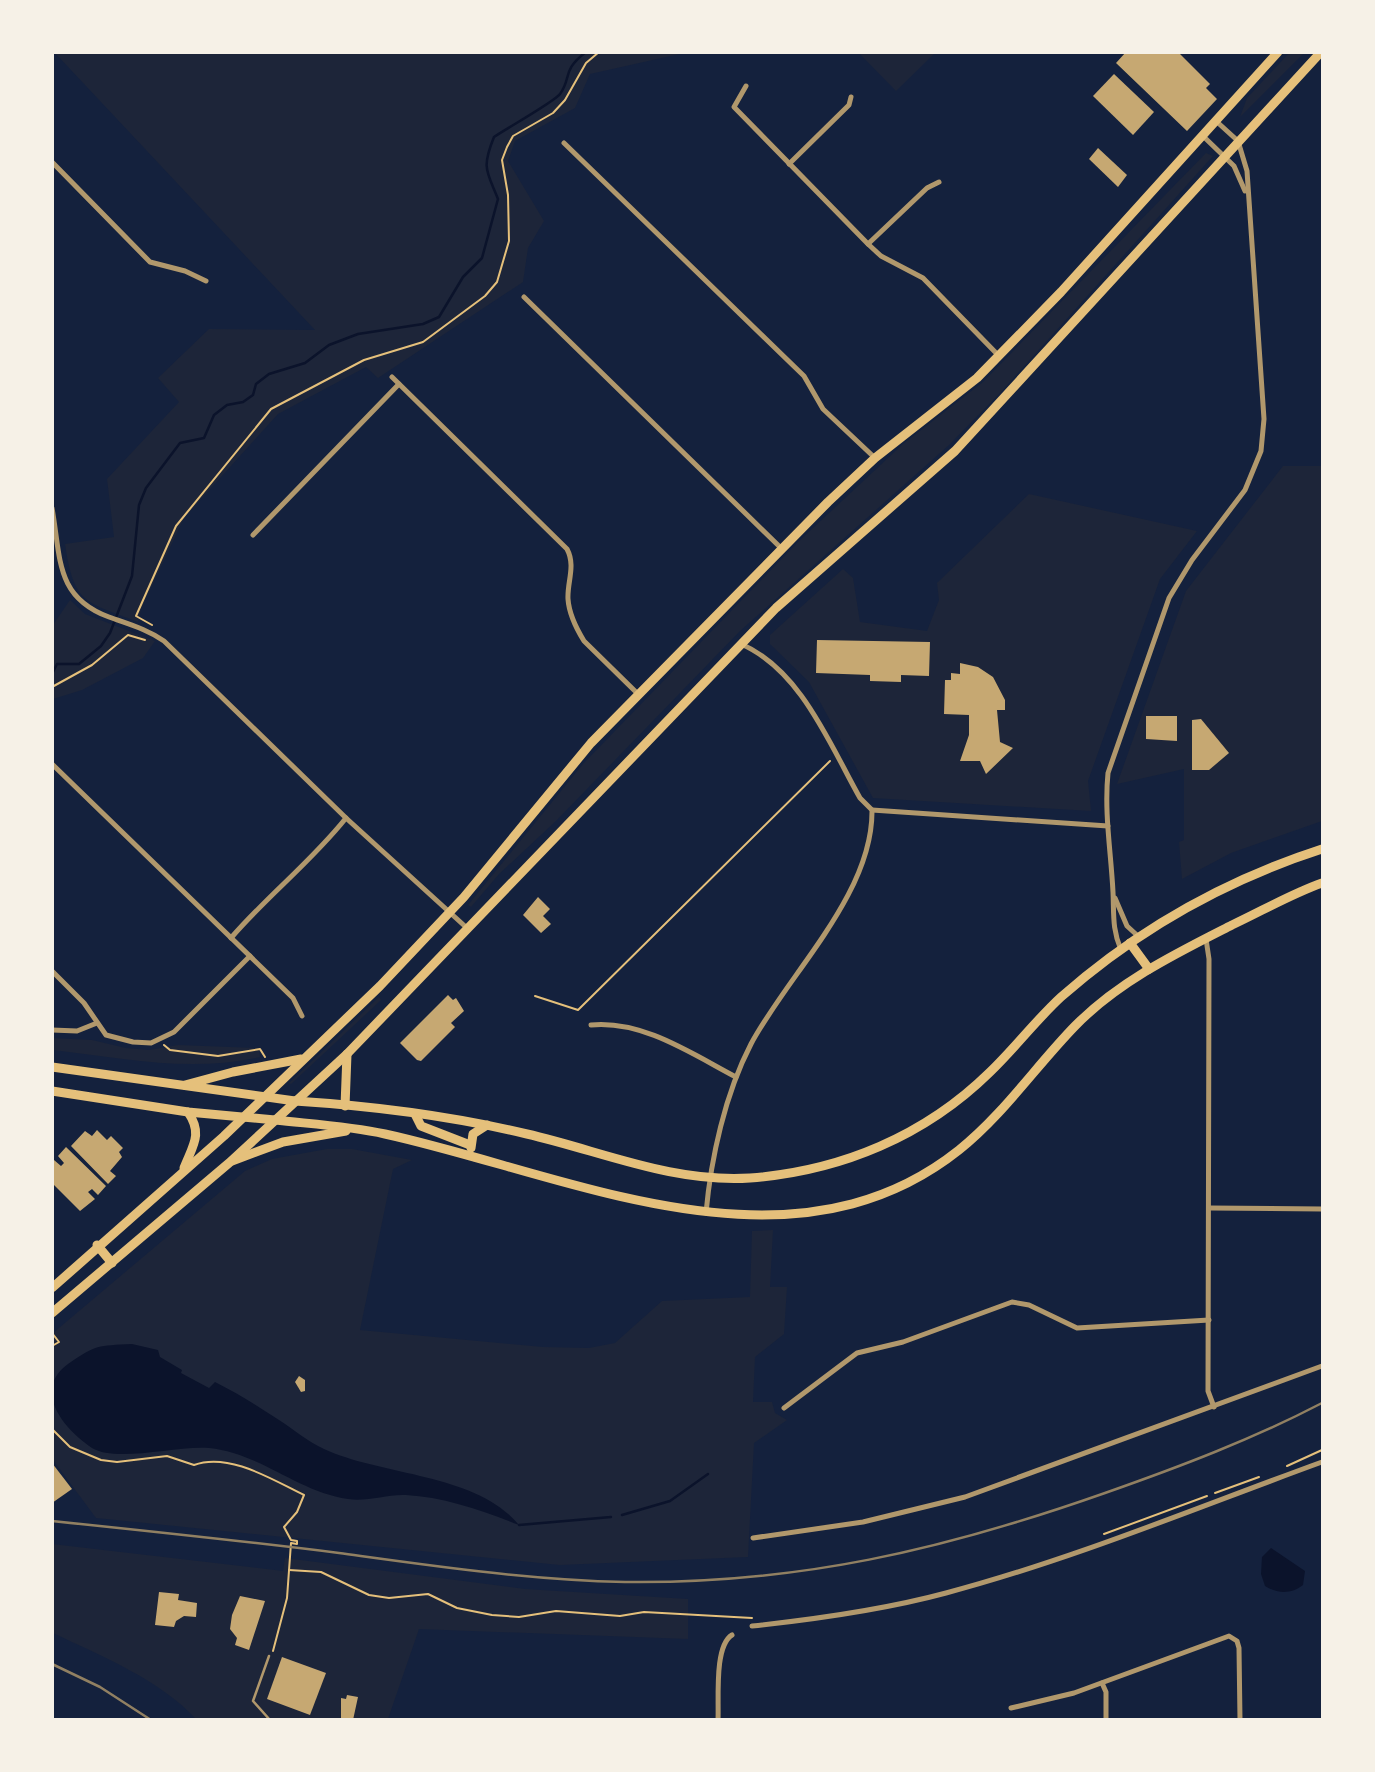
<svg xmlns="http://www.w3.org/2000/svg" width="1375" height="1772" font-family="Lato,sans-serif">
	<rect width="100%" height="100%" fill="#14213d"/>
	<g fill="#1d2539">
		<path d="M 1290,52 L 1304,53 L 1240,117 L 1247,98 Z"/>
		<path d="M 55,53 L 684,53 L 590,74 L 575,108 L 515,141 L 508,161 L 544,221 L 528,248 L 523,282 L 378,378 L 366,367 L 278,414 L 184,518 L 141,609 L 138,622 C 85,601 74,605 65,544 L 114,537 L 107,479 L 179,402 L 158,378 L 209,329 L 315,330 Z"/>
		<path d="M 859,53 L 935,53 L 896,91 Z"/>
		<path d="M 1206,153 L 1213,156 L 1001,392 L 949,445 L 740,631 L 556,821 L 499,874 L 471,907 L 468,905 L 583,764 L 798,542 L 903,444 L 983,382 Z"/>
		<path d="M 1283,466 L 1322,466 L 1322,821 L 1231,853 L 1182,879 L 1179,842 L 1184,840 L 1184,769 L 1117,784 L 1186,591 Z"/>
		<path d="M 1029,494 L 1197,531 L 1160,579 L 1088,781 L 1091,811 L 873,798 L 809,682 L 770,644 L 770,635 L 843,569 L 853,578 L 860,622 L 927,631 L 939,600 L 937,583 Z"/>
		<path d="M 70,600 L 85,614 L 155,641 L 143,658 L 82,690 L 53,699 L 53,625 Z"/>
		<path d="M 379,997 L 381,1000 L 291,1084 L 289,1083 Z"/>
		<path d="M 52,1038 L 92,1040 L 126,1048 L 149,1050 L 178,1045 L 259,1048 L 260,1057 C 190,1073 122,1058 53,1050 Z"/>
		<path d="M 327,1149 L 352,1149 L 412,1160 L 393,1169 L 360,1330 L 543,1347 L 589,1348 L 615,1343 L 662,1301 L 750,1297 L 752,1231 L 773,1230 L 770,1287 L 787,1287 L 784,1334 L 755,1357 L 753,1402 L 772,1402 L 775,1413 L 787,1420 L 754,1443 L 748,1557 L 560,1565 L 96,1518 L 53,1460 L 53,1333 L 245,1171 L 272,1159 Z"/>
		<path d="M 52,1544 L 283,1571 L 285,1558 L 525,1589 L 688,1599 L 688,1639 L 419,1629 L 388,1719 L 196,1719 C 159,1679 101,1656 53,1633 Z"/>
	</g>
	<g fill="#0b132b">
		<path d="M 132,1344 L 158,1350 L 160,1357 L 182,1370 L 181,1373 L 209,1388 L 215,1382 C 237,1393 258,1406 279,1420 C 293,1429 308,1442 324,1449 C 382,1476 476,1473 519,1525 C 484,1511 444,1497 406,1495 C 387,1494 367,1502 348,1499 C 298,1492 260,1453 209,1448 C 178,1445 117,1463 92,1448 C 65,1430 31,1391 68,1364 C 97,1344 97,1346 132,1344 Z"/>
		<path d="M 1271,1548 L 1305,1571 L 1303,1585 C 1292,1594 1277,1594 1265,1586 L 1261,1574 L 1262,1557 Z"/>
	</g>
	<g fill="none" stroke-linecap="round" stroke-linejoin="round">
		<g stroke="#0b132b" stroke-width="2.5">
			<path d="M 52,674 L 57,664 L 79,664 L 101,646 L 110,633 L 132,576 L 139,505 L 146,488 L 180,443 L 204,438 L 214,415 L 227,405 L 243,402 L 253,395 L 256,384 L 269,374 L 305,363 L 329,345 L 358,334 L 423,324 L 439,317 L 463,277 L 482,258 L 498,199 C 487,171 481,169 494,137 C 507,128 554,102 560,94 C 572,78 561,71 586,52"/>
			<path d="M 622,1515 L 670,1501 L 708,1474"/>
			<path d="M 519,1525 L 611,1517"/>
		</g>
	</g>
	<g fill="#c6a872">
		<path d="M 1126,52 L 1178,52 L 1210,84 L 1206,88 L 1217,99 L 1187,131 L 1116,63 Z"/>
		<path d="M 1114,74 L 1154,112 L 1133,135 L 1093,96 Z"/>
		<path d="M 1098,148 L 1127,175 L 1118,187 L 1089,159 Z"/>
		<path d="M 817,640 L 930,642 L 929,676 L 901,675 L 901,682 L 870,681 L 870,675 L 816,673 Z"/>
		<path d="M 960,663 L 978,667 L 993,677 L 1005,700 L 1005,710 L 997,710 L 1000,742 L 1013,748 L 986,774 L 980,761 L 960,761 L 969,735 L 969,715 L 944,714 L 945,680 L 951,680 L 951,673 L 960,674 Z"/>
		<path d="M 1146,716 L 1177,716 L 1177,741 L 1146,739 Z"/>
		<path d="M 1201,719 L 1229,753 L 1209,770 L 1192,770 L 1192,720 Z"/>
		<path d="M 538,897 L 550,909 L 543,916 L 551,924 L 541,933 L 523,915 Z"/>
		<path d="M 448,995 L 453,1000 L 456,998 L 464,1011 L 451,1023 L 455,1027 L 421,1061 L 417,1060 L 400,1043 Z"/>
		<path d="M 97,1130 L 107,1140 L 111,1136 L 123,1148 L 119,1152 L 122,1157 L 110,1171 L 116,1176 L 108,1184 L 71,1146 L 85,1131 L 92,1136 Z"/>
		<path d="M 66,1147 L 106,1186 L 98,1195 L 92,1189 L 88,1192 L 95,1199 L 80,1211 L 52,1183 L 52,1162 L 54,1160 L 61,1166 L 64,1163 L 58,1156 Z"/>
		<path d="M 299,1376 L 305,1380 L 305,1391 L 301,1392 L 295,1382 Z"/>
		<path d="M 52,1463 L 72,1489 L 52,1503 Z"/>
		<path d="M 159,1592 L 179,1594 L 178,1600 L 197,1603 L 196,1617 L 184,1616 L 176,1621 L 174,1627 L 155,1625 Z"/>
		<path d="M 240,1596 L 265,1601 L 249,1650 L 235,1645 L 237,1638 L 230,1629 L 232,1615 Z"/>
		<path d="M 282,1657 L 326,1673 L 310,1715 L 267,1699 Z"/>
		<path d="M 347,1695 L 358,1697 L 353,1720 L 341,1720 L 341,1698 L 346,1699 Z"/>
	</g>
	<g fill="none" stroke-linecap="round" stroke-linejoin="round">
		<g stroke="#e5c07b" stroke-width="2">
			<path d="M 629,52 L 669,52"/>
			<path d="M 152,625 L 136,616 L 176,526 L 271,409 L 364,360 L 423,342 L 485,296 L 497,282 L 509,241 L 508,195 L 502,160 L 507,147 L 513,136 L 553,113 L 565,100 L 586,63 L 599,52"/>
			<path d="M 52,687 L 92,665 L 128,635 L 145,640"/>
			<path d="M 535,996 L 578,1010 L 830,761"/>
			<path d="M 164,1045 L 170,1050 L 218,1056 L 260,1049 L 265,1057"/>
			<path d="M 52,1333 L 59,1342 L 52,1346"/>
			<path d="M 52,1429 L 70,1447 L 101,1460 L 117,1462 L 167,1456 L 194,1465 C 229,1452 273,1480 304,1495 L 297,1512 L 284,1527 L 291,1540 L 297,1541 L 297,1544 L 291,1543 L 287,1598 L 273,1651"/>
			<path d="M 1287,1466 L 1322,1450"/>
			<path d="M 1215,1493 L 1259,1477"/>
			<path d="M 1104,1534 L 1207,1496"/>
			<path d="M 289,1570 L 321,1572 L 369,1595 L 389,1598 L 428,1594 L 457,1608 L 492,1615 L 519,1617 L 556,1611 L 620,1616 L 644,1612 L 752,1618"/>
		</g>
		<path stroke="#b1986c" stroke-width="2.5" d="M 269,1656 L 253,1701 L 270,1720"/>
		<g stroke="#b1986c" stroke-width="5">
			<path d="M 746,86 L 734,107 L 868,244 L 881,256 L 923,278 L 999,356"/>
			<path d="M 1203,136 L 1234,166 L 1245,191"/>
			<path d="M 564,143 L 804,376 L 823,409 L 875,458"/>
			<path d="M 52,162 L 150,262 L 185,271 L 206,281"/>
			<path d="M 789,164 L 849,105 L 851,97"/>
			<path d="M 868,244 L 927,188 L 939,182"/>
			<path d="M 524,297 L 782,549"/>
			<path d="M 392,377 L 567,549 C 576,566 567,582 568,599 C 569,614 576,628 584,641 L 639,695"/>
			<path d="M 52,508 C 61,558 55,597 109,617 C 128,624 147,629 164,641 L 346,818 L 468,929"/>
			<path d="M 253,535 L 399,384"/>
			<path d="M 52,764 L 293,998 L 302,1016"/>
			<path d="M 872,810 L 1108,826"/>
			<path d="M 1115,898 L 1127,926 L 1139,937"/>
			<path d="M 231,938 C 267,896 311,862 346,818"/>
			<path d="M 1206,939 L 1209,959 L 1208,1391 L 1214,1407"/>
			<path d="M 1121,950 C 1112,929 1114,914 1113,892 C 1111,852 1104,813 1108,773 L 1169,598 L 1192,560 L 1245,490 L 1261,451 L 1264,419 L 1247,171 L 1238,141 L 1216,121"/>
			<path d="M 52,971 L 84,1003 L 106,1035 L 133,1042 L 151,1043 L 174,1032 L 250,956"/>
			<path d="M 591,1025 C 643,1020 692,1054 736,1077"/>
			<path d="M 52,1030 L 77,1031 L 97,1023"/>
			<path d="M 1210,1208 L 1322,1209"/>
			<path d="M 706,1213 C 711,1158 725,1094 751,1044 C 789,973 873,894 872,810 L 860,798 C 830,745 801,670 741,644"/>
			<path d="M 784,1408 L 857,1353 L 903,1342 L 1012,1302 L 1029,1305 L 1077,1328 L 1209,1320"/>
			<path d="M 753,1538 L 863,1522 L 965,1497 L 1322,1366"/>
			<path d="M 752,1626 C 818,1619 883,1610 946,1593 C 1074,1559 1198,1507 1322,1462"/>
			<path d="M 1102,1683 L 1106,1692 L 1106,1720"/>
			<path d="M 1011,1708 L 1074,1693 L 1229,1636 L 1237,1641 L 1239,1648 L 1240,1720"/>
			<path d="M 718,1720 C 719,1699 714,1646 732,1635"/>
		</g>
		<g stroke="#e5c07b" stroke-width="9">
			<path d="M 1130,943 L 1149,969"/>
			<path d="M 295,1101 C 373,1106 452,1116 527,1134 C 601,1151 672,1183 750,1178 C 841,1171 925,1136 990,1072 C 1015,1048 1036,1020 1061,997 C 1137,930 1226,880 1322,849"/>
			<path d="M 345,1106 L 347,1054"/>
			<path d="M 415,1114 L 421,1126 L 470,1145"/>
			<path d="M 275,1120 C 311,1124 349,1126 385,1134 C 568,1174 789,1285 959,1150 C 1003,1115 1036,1066 1075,1026 C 1119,981 1177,953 1232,925 C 1262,911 1291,894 1322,883"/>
			<path d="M 471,1148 L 473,1134 L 487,1125"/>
			<path d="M 232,1161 L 283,1142 L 346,1131"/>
		</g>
		<g stroke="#e5c07b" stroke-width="9">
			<path d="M 52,1067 L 295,1101"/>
			<path d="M 185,1085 L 233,1072 L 301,1059"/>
			<path d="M 52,1091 L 188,1112 L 275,1120"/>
			<path d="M 184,1168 C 193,1145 203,1134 188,1112"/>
			<path d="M 97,1245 L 112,1263"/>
			<path d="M 52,1288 L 224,1136 L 380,986 L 464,897 L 591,743 L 828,502 L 875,458 L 977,378 L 1061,292 L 1278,52"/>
			<path d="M 52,1313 L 229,1163 L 347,1054 L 776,608 L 955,451 L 1321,52"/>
		</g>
		<g stroke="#918062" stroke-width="2.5">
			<path d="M 52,1521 C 148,1531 244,1541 339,1553 C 434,1566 529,1580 625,1582 C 798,1584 943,1550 1105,1493 C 1179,1467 1253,1439 1322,1403"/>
			<path d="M 52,1664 L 100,1687 L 151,1720"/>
		</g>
	</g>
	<rect width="1375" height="1772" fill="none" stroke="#f6f1e7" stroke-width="108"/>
</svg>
